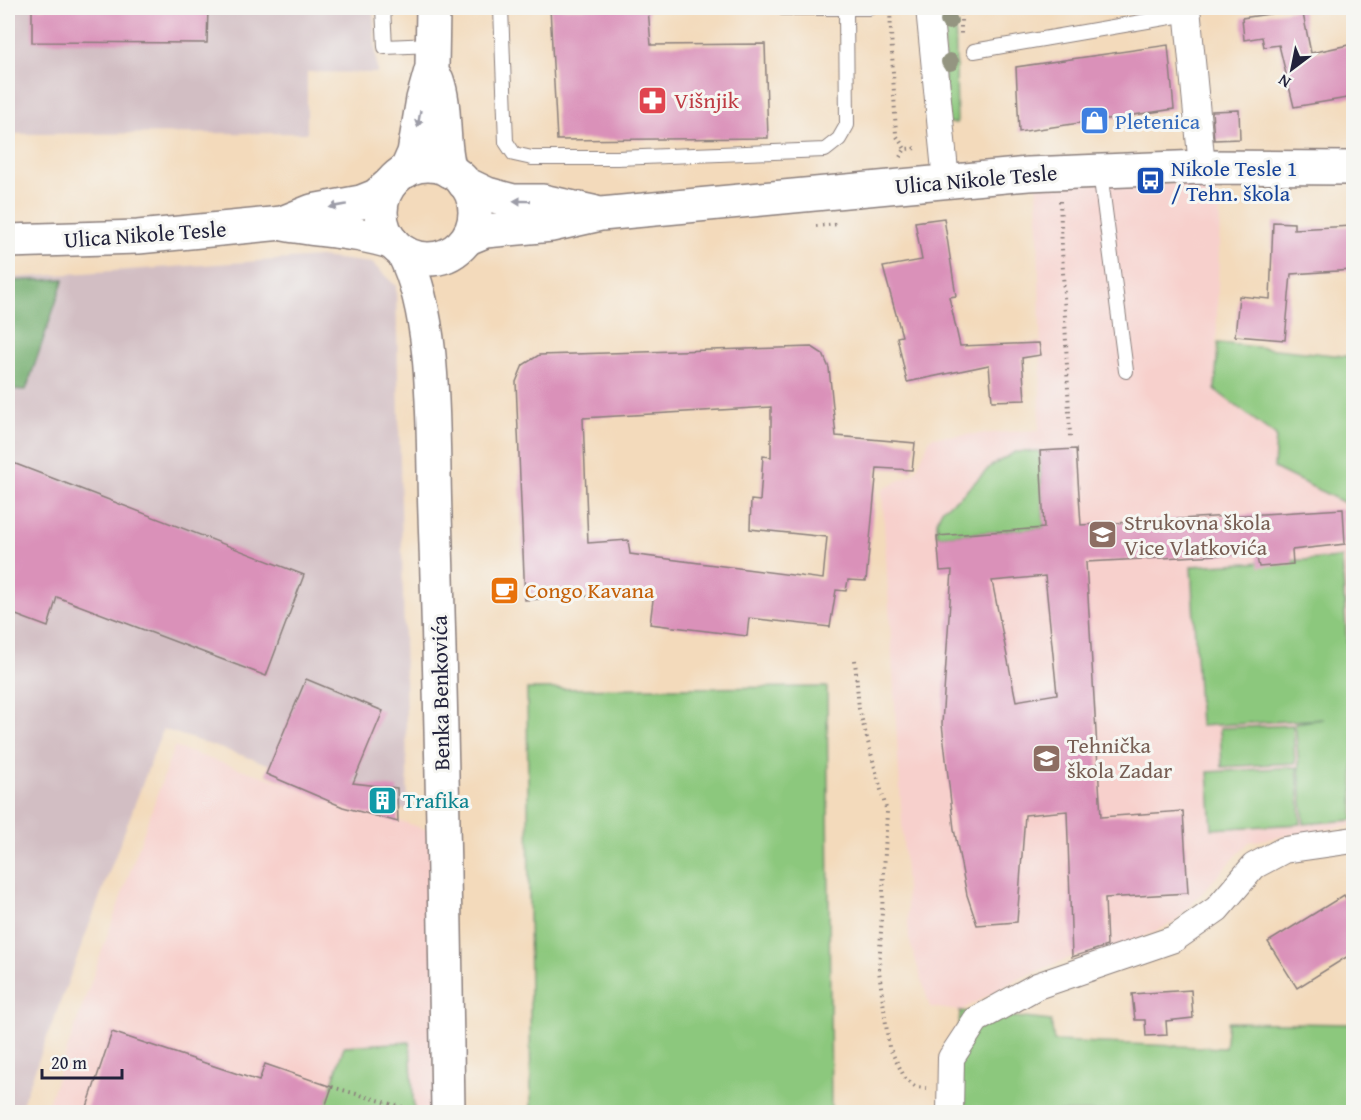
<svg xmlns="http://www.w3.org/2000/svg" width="1361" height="1120" font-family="'Gentium Book Plus',serif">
	<rect width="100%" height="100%" fill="#f6f6f2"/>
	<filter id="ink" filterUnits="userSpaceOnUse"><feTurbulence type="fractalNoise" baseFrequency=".0167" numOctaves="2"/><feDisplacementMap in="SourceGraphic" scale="12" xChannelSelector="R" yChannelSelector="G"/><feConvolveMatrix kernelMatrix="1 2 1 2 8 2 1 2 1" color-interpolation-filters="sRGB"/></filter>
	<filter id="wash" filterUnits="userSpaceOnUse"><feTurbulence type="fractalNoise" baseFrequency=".008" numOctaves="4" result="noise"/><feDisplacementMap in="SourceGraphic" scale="24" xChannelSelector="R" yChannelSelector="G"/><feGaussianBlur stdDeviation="1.35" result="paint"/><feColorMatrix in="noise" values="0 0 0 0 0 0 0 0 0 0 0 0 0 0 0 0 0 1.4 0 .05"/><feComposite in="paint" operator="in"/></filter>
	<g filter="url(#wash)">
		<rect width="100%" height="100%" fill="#f3dabb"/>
		<g fill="#f7d0cc">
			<path d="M 1037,183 L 1215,184 L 1220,215 L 1215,390 L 1276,436 L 1275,468 L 1347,504 L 1354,537 L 1353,825 L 1249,842 L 1175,922 L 1107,954 L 1072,957 L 1016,980 L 960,1011 L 930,1007 L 909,939 L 882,490 L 915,472 L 931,437 L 1039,430 L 1041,370 Z"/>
			<path d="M 174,747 L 443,835 L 448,1112 L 45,1112 Z"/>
		</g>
		<g fill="#d2bec3">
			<path d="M 8,8 L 373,8 L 377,73 L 307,72 L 307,133 L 8,134 Z"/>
			<path d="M 320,257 L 372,263 L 396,286 L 408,811 L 163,729 L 19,1112 L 8,1112 L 8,278 Z"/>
		</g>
		<g fill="#8cc87d" stroke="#57755c" stroke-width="1.5">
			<path d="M 944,8 L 955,8 L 957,123 L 945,123 Z"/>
			<path d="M 1218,343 L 1353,357 L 1353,537 L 1347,504 L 1274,468 L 1276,436 L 1215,390 Z"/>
			<path d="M 1040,451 L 1044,528 L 937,536 L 937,521 L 942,509 L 961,496 L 991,466 L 1015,452 Z"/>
			<path d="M 1342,558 L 1351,718 L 1354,718 L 1353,820 L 1304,824 L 1295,723 L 1324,719 L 1200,726 L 1191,566 Z"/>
			<path d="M 827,687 L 831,1112 L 531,1112 L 527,689 Z"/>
			<path d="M 1293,725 L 1295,763 L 1222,767 L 1220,728 Z"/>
			<path d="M 1297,767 L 1301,824 L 1212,829 L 1208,772 Z"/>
			<path d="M 960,1011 L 1051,1021 L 1054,1041 L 1225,1048 L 1228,1022 L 1353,1024 L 1353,1103 L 1346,1112 L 953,1112 Z"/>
			<path d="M 410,1042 L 414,1112 L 323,1112 L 344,1046 Z"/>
		</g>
		<path fill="#71ac6c" stroke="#4a6754" stroke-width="1.5" d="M 64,279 L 26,390 L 8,389 L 8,281 Z"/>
		<g id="blocks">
			<g fill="#da91b9" fill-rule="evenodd">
				<path d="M 32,8 L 208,8 L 207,43 L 32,42 Z"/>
				<path d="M 550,8 L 648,8 L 651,45 L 765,44 L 768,138 L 557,140 Z"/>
				<path d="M 1302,9 L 1311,53 L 1353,44 L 1353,97 L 1294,107 L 1279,45 L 1264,47 L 1262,37 L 1244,40 L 1242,18 Z"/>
				<path d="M 1168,45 L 1174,109 L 1019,132 L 1016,67 Z"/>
				<path d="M 1239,110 L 1240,139 L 1214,140 L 1212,111 Z"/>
				<path d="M 944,218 L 956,296 L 949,297 L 960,346 L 1039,343 L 1041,355 L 1022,358 L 1025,400 L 992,401 L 989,365 L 907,382 L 897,337 L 902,336 L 883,267 L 922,260 L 915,222 Z"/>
				<path d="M 1273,222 L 1294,223 L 1294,229 L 1353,226 L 1353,270 L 1291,274 L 1285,340 L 1235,336 L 1239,296 L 1270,299 Z"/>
				<path d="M 812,347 L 823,354 L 829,368 L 836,436 L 915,443 L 912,470 L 877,468 L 866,581 L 848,580 L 846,591 L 836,590 L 830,627 L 749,618 L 747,636 L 650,624 L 654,592 L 525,600 L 516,382 L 523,365 L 539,355 ZM 771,407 L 771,457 L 763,456 L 760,501 L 751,500 L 750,529 L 827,537 L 823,579 L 630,554 L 628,540 L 588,543 L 583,418 Z"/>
				<path d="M 1076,449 L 1081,525 L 1343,509 L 1345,544 L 1292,550 L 1293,564 L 1259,567 L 1256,553 L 1086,562 L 1101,817 L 1183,811 L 1188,893 L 1105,898 L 1107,946 L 1072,957 L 1067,811 L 1025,815 L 1017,922 L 977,925 L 967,895 L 954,829 L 942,724 L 952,570 L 940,571 L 937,536 L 1044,528 L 1040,451 ZM 1045,576 L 1057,694 L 1016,701 L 992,581 Z"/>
				<path d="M 8,461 L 304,575 L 266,676 L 57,597 L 48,627 L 8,612 Z"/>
				<path d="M 306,679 L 383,711 L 353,783 L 397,788 L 398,822 L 343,807 L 266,774 Z"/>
				<path d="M 1344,895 L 1353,909 L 1353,953 L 1297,988 L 1268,942 Z"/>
				<path d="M 1191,990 L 1193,1018 L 1166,1021 L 1167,1035 L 1146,1036 L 1145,1020 L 1135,1020 L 1132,994 Z"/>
				<path d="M 112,1032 L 259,1081 L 265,1064 L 332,1087 L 323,1113 L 85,1113 Z"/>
			</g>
		</g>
	</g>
	<g filter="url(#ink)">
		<use href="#blocks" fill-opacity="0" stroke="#8a7e7b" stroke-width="1.5"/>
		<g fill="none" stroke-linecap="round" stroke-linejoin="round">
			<defs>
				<g id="lane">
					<path d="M 383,8 L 385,47 L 432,45"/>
					<path d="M 501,8 L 506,142 L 514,154 L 532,158 L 617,158 L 825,150 L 839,139 L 847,125 L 846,9"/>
					<path d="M 783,8 L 869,8"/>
					<path d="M 974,51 L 1188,14"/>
					<path d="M 1100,172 L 1126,371"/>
				</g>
				<g id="street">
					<path d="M 929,8 L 946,181"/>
					<path d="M 1187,8 L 1202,167"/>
					<path d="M 950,1112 L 951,1058 L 976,1020 L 1037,986 L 1174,939 L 1217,909 L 1254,866 L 1284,850 L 1354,840"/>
				</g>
				<g id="secondary">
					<path d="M 437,80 C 447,108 441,140 450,171"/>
					<circle cx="428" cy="212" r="47"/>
					<path d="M 406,171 L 414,153 L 423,99 L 432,67 L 433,8"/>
					<path d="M 464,183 L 487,194 L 513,201 L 543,201 L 593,212"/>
					<path d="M 284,224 C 320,231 358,231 393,243"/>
					<path d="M 468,238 L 485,231 L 552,225 L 601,214 L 1028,174 L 1202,167 L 1354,168"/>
					<path d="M 8,241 L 138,237 L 282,223 L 312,211 L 361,202 L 376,196 L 390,184"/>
					<path d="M 403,252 C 438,319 432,438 435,515 C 442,714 445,913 448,1112"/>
				</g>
			</defs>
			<use href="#lane" stroke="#8a7e7b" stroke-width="16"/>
			<use href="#street" stroke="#8a7e7b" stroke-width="28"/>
			<use href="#secondary" stroke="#8a7e7b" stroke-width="36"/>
			<g stroke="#8a7e7b" stroke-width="4" stroke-dasharray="1.5 4.5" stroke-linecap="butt">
				<path d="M 961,8 L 961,37"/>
				<path d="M 890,11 L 896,135 L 905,149"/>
				<path d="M 900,157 L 905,149 L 918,148"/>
				<path d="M 1060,201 L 1070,437"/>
				<path d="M 816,226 L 839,224"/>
				<path d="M 855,660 L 859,709 L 887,812 L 879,971 L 889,1047 L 905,1078 L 916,1087 L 926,1088"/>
				<path d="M 332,1087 L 420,1112"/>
			</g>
			<use href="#lane" stroke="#fff" stroke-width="14"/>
			<use href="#street" stroke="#fff" stroke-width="26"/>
			<use href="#secondary" stroke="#fff" stroke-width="33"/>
		</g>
		<g fill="#949581">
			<circle cx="949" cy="21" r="9"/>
			<circle cx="950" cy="62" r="9"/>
		</g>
		<defs><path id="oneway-solid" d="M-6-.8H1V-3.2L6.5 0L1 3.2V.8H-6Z" transform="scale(1.5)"/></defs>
		<g fill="#9c9ca7">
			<use href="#oneway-solid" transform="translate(419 119) rotate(100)"/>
			<use href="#oneway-solid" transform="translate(522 201) rotate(-179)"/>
			<use href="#oneway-solid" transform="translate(338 206) rotate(170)"/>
		</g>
	</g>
	<defs>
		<symbol id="pharmacy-square" viewBox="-11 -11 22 22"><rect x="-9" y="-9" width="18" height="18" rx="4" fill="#e0444e" stroke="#f6f6f2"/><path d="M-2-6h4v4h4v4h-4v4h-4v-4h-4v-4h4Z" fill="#fff"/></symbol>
		<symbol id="shop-square" viewBox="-11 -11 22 22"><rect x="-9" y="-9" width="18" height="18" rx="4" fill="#3f7fe0" stroke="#f6f6f2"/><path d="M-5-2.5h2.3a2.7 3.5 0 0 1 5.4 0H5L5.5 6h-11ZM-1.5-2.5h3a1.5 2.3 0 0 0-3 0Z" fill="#fff"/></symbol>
		<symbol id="bus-square" viewBox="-11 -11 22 22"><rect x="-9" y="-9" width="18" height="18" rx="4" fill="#1a4fb4" stroke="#f6f6f2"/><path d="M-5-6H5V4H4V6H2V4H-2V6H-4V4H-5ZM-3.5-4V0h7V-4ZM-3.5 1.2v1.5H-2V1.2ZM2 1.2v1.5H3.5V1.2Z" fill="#fff"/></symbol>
		<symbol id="school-square" viewBox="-11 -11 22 22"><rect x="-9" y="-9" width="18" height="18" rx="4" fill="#8d6e63" stroke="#f6f6f2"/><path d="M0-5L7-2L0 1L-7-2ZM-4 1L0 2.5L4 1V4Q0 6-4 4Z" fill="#fff"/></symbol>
		<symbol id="cafe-square" viewBox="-11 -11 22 22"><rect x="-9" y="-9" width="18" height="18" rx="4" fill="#e8710a" stroke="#f6f6f2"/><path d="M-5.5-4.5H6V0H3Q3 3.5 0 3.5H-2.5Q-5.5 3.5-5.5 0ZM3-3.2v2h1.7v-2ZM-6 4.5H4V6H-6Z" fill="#fff"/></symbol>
		<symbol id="building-square" viewBox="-11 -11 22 22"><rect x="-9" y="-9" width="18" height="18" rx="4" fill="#0f9aa8" stroke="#f6f6f2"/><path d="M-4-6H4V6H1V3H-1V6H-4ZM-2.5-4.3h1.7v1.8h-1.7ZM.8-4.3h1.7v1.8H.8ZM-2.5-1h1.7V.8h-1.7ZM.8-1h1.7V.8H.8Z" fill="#fff"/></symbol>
	</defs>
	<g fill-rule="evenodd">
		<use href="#pharmacy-square" x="636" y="84" width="33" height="33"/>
		<use href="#shop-square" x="1078" y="104" width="33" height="33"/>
		<use href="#bus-square" x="1134" y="164" width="33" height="33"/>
		<use href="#school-square" x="1086" y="518" width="33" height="33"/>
		<use href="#cafe-square" x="488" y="574" width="33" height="33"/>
		<use href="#school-square" x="1030" y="742" width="33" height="33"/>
		<use href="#building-square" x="366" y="784" width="33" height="33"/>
	</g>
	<g text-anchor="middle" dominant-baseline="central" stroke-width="6" stroke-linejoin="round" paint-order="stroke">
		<g font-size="22" fill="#be3a42" stroke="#f6f6f2" text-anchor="start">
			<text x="674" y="100">Višnjik</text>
		</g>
		<g font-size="22" fill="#366cbe" stroke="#f6f6f2" text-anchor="start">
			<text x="1115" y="121">Pletenica</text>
		</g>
		<g font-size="22" fill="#164399" stroke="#f6f6f2" text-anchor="start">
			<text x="1171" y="168">Nikole Tesle 1<tspan x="1171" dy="25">/ Tehn. škola</tspan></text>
		</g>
		<g font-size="22" fill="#22223b" stroke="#f6f6f2">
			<text transform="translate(976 179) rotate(-5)">Ulica Nikole Tesle</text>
			<text transform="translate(145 234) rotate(-4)">Ulica Nikole Tesle</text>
			<text transform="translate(440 693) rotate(-91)">Benka Benkovića</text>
		</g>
		<g font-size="22" fill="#785e54" stroke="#f6f6f2" text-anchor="start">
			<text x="1124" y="522">Strukovna škola<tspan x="1124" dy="25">Vice Vlatkovića</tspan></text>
			<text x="1067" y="745">Tehnička<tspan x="1067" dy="25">škola Zadar</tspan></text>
		</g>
		<g font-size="22" fill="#c56008" stroke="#f6f6f2" text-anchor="start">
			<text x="525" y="590">Congo Kavana</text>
		</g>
		<g font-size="22" fill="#0d838f" stroke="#f6f6f2" text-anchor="start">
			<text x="403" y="800">Trafika</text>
		</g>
	</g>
	<rect width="1361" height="1120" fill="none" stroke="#f6f6f2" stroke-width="30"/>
	<g transform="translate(1292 69) rotate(212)" stroke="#f6f6f2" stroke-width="4.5" paint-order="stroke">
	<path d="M0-4.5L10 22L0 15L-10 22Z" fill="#22223b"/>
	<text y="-9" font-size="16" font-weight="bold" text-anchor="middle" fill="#22223b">N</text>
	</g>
	<path d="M42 1069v9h80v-9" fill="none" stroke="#22223b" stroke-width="3"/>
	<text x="51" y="1069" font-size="18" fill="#22223b" stroke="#f6f6f2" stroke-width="4.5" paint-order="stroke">20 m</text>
</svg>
